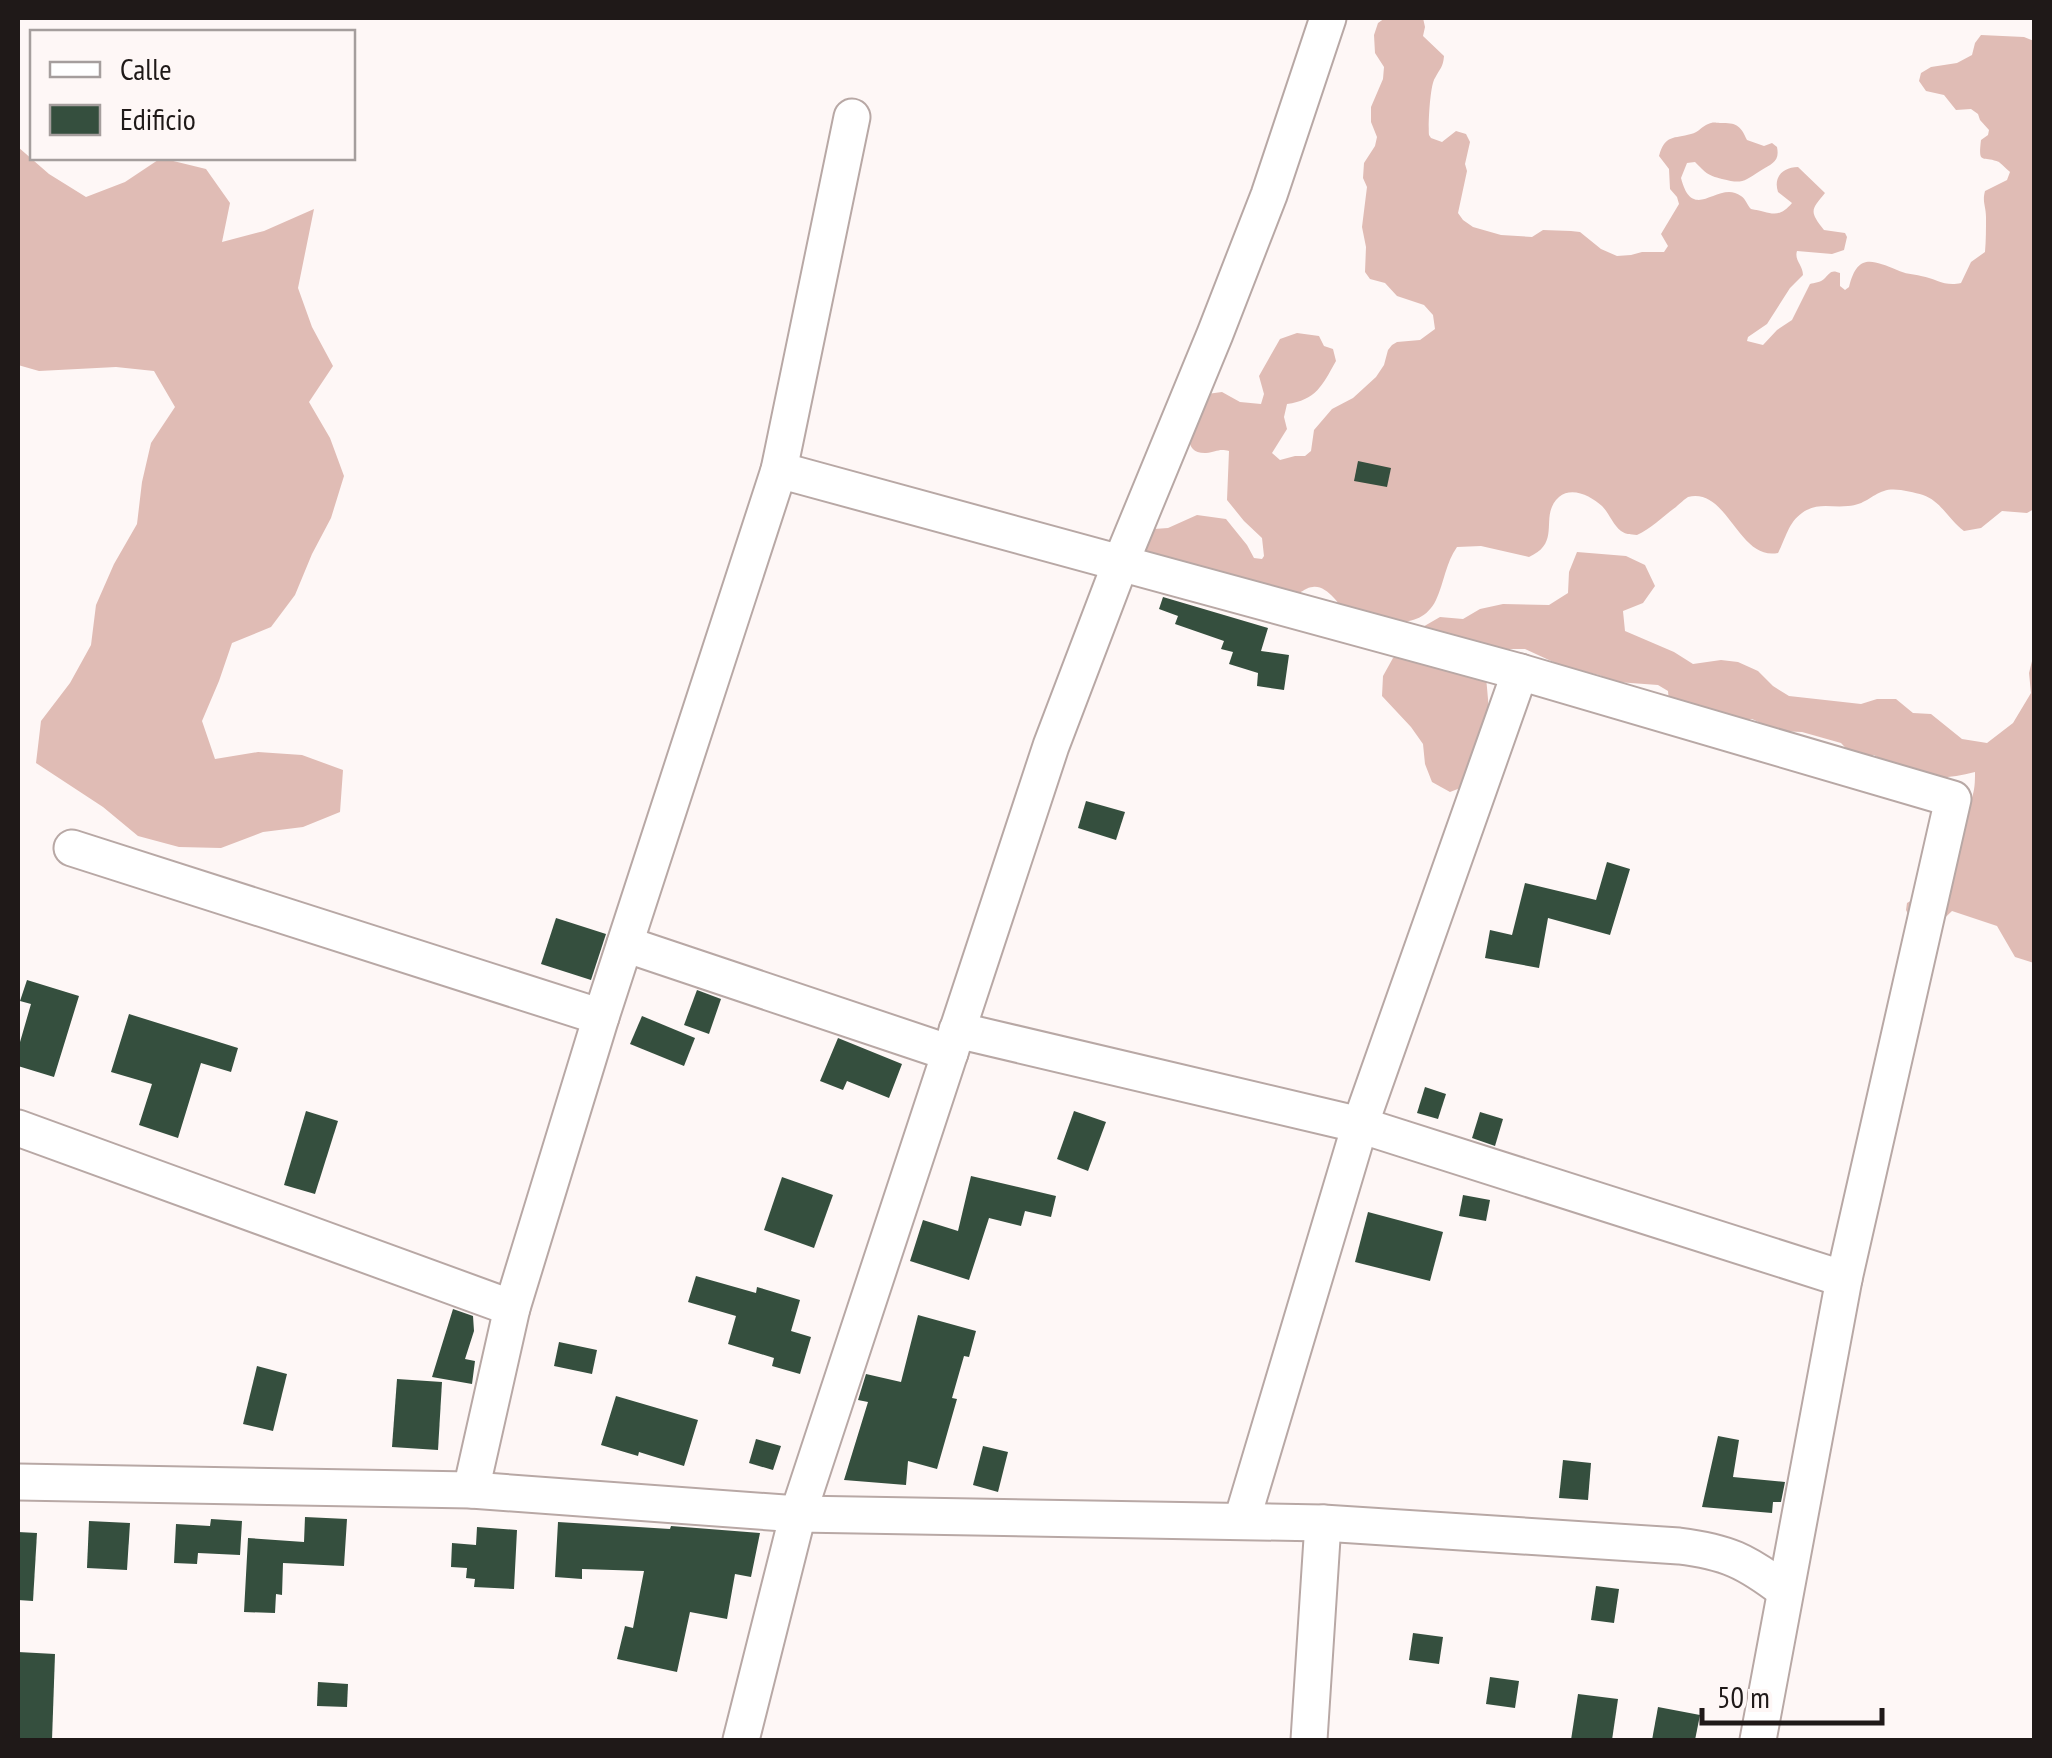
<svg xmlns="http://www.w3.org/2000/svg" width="2052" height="1758" font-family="'PT Sans Narrow',sans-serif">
	<rect width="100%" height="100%" fill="#fef7f6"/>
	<g fill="#e0bcb5">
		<path d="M 1385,18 L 1423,18 L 1425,27 L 1423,36 L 1444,56 C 1443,68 1440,68 1435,78 C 1430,85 1428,125 1429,135 L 1431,138 L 1442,142 L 1456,131 L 1466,134 L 1470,142 L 1465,164 L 1467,171 L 1458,213 L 1463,220 L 1473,227 L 1501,235 L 1532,237 L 1543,230 L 1571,231 L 1580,232 L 1601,249 L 1617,256 L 1631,255 L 1642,252 L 1664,252 L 1668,246 L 1661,234 L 1679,204 L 1677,197 L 1670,189 L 1669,169 L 1659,156 C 1665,134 1674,139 1691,134 C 1699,132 1699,129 1706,125 C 1715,121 1713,123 1723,123 C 1738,123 1741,127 1747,140 L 1764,146 L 1772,143 L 1777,147 C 1780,162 1772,163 1760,171 C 1743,182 1742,184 1722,179 C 1707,175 1706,173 1695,162 L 1687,163 L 1681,178 C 1693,225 1718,179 1741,196 C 1746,199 1747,205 1751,209 C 1770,212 1778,220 1792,203 L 1778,192 C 1773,177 1783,167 1798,167 L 1825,193 C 1811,210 1809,211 1824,230 L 1845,233 L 1847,237 L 1844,250 L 1832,254 L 1797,251 C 1794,260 1803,265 1803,275 L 1790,288 L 1767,324 L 1748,337 L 1747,341 L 1763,345 L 1777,330 L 1792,320 L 1810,284 C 1814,283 1821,282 1824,279 C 1830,273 1831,269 1840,273 L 1840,286 L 1845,290 L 1849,287 C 1857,254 1871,259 1897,270 C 1905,274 1913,274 1921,276 C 1937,279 1945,287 1961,283 L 1971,262 L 1985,252 C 1986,240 1986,229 1986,217 C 1986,206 1982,202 1985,191 L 2007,180 L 2010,172 C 2009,171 2000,163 1999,162 C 1982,155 1978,166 1981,140 L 1988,135 L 1989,130 L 1980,120 L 1978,114 L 1971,109 L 1956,110 L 1944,95 L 1926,91 L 1919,81 L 1921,73 L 1931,67 L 1957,63 L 1972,55 L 1975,43 L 1981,35 L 2024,37 L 2034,41 L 2034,509 L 2027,513 L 2002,511 L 1981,528 L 1964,531 C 1949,520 1941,501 1923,495 C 1912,492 1894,487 1884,491 C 1871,495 1865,505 1848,506 C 1831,508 1817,502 1802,513 C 1788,523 1786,538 1778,553 C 1738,561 1728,487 1688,497 C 1686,498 1678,505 1676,507 C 1663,516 1651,529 1637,535 C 1630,534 1627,535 1621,531 C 1613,525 1609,513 1602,506 C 1591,496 1572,486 1559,497 C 1538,516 1563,542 1529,557 L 1481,546 L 1457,547 C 1446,562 1444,583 1436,600 C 1419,635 1377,619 1347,616 C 1341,606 1327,585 1313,587 C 1307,587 1302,592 1297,594 L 1154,568 L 1140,545 L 1144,534 L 1154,529 L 1168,528 L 1197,515 L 1226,519 L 1247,545 L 1254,558 L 1262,559 L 1264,556 L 1262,538 L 1244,521 L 1227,500 L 1229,451 C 1219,448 1216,452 1206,453 C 1172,454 1200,408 1207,394 L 1222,392 L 1240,402 L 1261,404 L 1264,394 L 1259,376 L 1280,339 L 1297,333 L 1319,336 L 1324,346 L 1333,349 L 1336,361 C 1322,386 1316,400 1287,404 L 1284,417 L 1287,429 L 1272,453 L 1280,460 L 1295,456 L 1305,456 L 1311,451 L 1314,430 L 1332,409 L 1353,398 L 1376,377 L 1384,365 L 1388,350 L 1392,345 L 1397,342 L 1420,340 L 1435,329 L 1433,315 L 1424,305 L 1397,296 L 1385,283 L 1370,279 L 1365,272 L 1366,247 L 1362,227 L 1367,187 L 1363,178 L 1364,163 L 1375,146 L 1377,137 L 1371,122 L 1371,107 L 1383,79 L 1384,67 L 1375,53 L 1374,35 L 1378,23 Z"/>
		<path d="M 18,147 L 49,174 L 86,197 L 125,182 L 161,158 L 206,169 L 230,203 L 222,242 L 264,231 L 314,209 L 298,288 L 312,327 L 333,366 L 309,402 L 330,438 L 344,476 L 331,518 L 312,554 L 295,595 L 271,627 L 232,643 L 219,681 L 202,721 L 215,759 L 258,752 L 302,755 L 343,770 L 340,812 L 303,827 L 263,832 L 221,848 L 179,847 L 138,836 L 103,807 L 36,763 L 41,721 L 70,683 L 91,645 L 96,605 L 114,564 L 137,524 L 142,482 L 151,443 L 175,407 L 154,371 L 116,367 L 39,371 L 18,365 Z"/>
		<path d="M 1577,552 L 1626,556 L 1645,565 L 1655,586 L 1643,603 L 1623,611 L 1625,631 L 1674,652 L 1693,664 L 1721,660 L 1738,662 L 1758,671 L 1773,686 L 1789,696 L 1861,704 L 1877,699 L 1896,699 L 1913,713 L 1931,714 L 1962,739 L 1987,743 L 2013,723 L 2031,693 L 2029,673 L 2034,653 L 2034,963 L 2015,957 L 1997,926 L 1952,911 L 1932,930 L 1913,924 L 1906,910 L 1907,903 C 1931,890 1948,863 1963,840 C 1952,815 1963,819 1971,800 C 1975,791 1975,781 1975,772 C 1935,783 1908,777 1874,755 L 1856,759 L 1841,743 L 1802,732 L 1778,731 L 1752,719 L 1728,722 L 1669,702 L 1668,691 L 1658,685 L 1617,682 L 1599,675 L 1562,666 L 1525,649 L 1503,649 L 1486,659 C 1485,674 1487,685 1488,699 C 1490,728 1477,758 1468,785 L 1450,792 L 1432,782 L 1425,764 L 1423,744 L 1411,727 L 1382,696 L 1383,676 L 1393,658 L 1411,646 L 1421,628 L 1440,617 L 1463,619 L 1480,609 L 1503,604 L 1549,605 L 1568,593 L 1569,572 Z"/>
	</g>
	<g fill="#354f3e">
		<path d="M 1358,461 L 1391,468 L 1387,487 L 1354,481 Z"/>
		<path d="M 1163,597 L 1268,628 L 1261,651 L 1289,655 L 1284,690 L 1257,686 L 1258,673 L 1229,664 L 1233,652 L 1221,649 L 1224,641 L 1175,624 L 1178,616 L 1159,609 Z"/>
		<path d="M 1086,801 L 1125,812 L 1116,840 L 1078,828 Z"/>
		<path d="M 1607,862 L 1630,869 L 1610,935 L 1548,918 L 1539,968 L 1485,958 L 1490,930 L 1512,935 L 1525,883 L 1596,900 Z"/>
		<path d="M 556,918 L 606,934 L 591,980 L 541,964 Z"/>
		<path d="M 27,980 L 79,996 L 54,1077 L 18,1066 L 18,1049 L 31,1004 L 20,1001 Z"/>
		<path d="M 697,990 L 721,999 L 709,1034 L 684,1025 Z"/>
		<path d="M 129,1014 L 238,1048 L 231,1072 L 201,1063 L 178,1138 L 139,1125 L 152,1084 L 111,1072 Z"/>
		<path d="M 642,1016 L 695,1038 L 684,1066 L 630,1044 Z"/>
		<path d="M 838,1038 L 902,1064 L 889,1098 L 847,1081 L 843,1090 L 820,1081 Z"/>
		<path d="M 1425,1087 L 1446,1094 L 1438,1119 L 1417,1113 Z"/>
		<path d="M 306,1111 L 338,1121 L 315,1194 L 284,1185 Z"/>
		<path d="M 1074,1111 L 1106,1122 L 1088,1171 L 1057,1159 Z"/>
		<path d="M 1480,1112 L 1503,1119 L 1495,1146 L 1472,1138 Z"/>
		<path d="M 971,1176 L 1056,1196 L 1051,1217 L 1025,1211 L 1021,1226 L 989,1218 L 969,1280 L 910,1261 L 923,1220 L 958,1231 Z"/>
		<path d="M 782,1177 L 833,1195 L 814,1248 L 764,1230 Z"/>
		<path d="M 1463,1195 L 1490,1200 L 1486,1221 L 1459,1216 Z"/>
		<path d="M 1368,1212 L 1443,1232 L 1430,1281 L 1355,1262 Z"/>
		<path d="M 696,1276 L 756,1293 L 757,1287 L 800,1300 L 791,1331 L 811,1337 L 800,1374 L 772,1366 L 774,1358 L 728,1344 L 736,1316 L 688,1302 Z"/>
		<path d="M 453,1309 L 473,1316 L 474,1331 L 465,1359 L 475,1361 L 472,1384 L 432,1377 Z"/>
		<path d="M 918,1315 L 976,1331 L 969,1357 L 964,1356 L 952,1398 L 957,1399 L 937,1469 L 908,1461 L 906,1485 L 844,1480 L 868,1402 L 858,1400 L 866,1374 L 901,1382 Z"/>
		<path d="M 559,1342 L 597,1350 L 592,1374 L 554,1366 Z"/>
		<path d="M 257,1366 L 287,1374 L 273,1431 L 243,1424 Z"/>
		<path d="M 397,1379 L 442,1382 L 438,1450 L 392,1447 Z"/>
		<path d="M 616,1396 L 698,1420 L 684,1466 L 639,1452 L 638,1456 L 601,1445 Z"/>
		<path d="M 1718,1436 L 1739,1440 L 1733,1477 L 1785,1482 L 1781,1502 L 1773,1502 L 1772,1513 L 1702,1507 Z"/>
		<path d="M 756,1439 L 781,1446 L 773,1470 L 749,1463 Z"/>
		<path d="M 983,1446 L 1008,1452 L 998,1492 L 973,1485 Z"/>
		<path d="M 1563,1460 L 1591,1463 L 1588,1500 L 1559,1498 Z"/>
		<path d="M 305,1517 L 347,1519 L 344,1566 L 283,1563 L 282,1595 L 276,1594 L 275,1613 L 244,1612 L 248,1538 L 304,1542 Z"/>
		<path d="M 211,1519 L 242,1521 L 240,1555 L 198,1553 L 197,1564 L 174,1563 L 176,1524 L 210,1526 Z"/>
		<path d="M 89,1521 L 130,1523 L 127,1570 L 87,1568 Z"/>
		<path d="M 558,1522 L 670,1529 L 671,1526 L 760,1533 L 751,1577 L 735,1574 L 727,1619 L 690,1612 L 677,1672 L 617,1659 L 625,1626 L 633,1628 L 644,1571 L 582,1569 L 582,1579 L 555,1577 Z"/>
		<path d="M 477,1527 L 517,1530 L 514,1589 L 474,1587 L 475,1579 L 466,1578 L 467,1568 L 451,1567 L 452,1543 L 476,1545 Z"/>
		<path d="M 18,1532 L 37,1533 L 33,1601 L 18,1600 Z"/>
		<path d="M 1596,1586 L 1619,1589 L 1614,1623 L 1591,1620 Z"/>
		<path d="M 1413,1633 L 1443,1637 L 1439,1664 L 1409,1660 Z"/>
		<path d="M 18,1652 L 55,1654 L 52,1740 L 18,1740 Z"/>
		<path d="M 1490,1677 L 1519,1681 L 1515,1708 L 1486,1704 Z"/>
		<path d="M 318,1682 L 348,1684 L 347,1707 L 317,1706 Z"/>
		<path d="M 1578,1694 L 1618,1699 L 1612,1740 L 1571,1740 Z"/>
		<path d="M 1658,1707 L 1700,1715 L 1695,1740 L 1652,1740 Z"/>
	</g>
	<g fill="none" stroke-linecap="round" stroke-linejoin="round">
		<defs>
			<g id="minor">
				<path d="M 779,470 L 1520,672 L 1953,799 L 1844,1279 L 1758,1740"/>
				<path d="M 72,848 L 601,1017"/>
				<path d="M 625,944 L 950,1053"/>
				<path d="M 957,1030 L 1360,1125 L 1844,1279"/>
				<path d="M 18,1128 L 512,1308"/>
				<path d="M 18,1482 L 471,1490 L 798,1514 L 1323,1523 L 1679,1546 C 1727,1552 1746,1561 1784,1590"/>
				<path d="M 471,1490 L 512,1308 L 601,1017 L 779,470 L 852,117"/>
				<path d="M 1242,1520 L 1360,1125 L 1520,672"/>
				<path d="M 741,1740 L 798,1514 L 1051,746 L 1121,562 L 1215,334 L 1269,195 L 1328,18"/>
				<path d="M 1309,1740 L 1323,1523"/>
			</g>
		</defs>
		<use href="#minor" stroke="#b8a8a5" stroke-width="39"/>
		<use href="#minor" stroke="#fff" stroke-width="35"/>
	</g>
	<rect width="2052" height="1758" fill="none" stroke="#1f1918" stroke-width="40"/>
	<rect x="30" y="30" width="325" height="130" fill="#fef7f6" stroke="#a59e9d" stroke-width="2.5"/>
	<rect x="50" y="62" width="50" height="15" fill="#ffffff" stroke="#a59e9d" stroke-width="2.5"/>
	<text x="120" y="80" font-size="30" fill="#1f1918">Calle</text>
	<rect x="50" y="105" width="50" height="30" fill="#354f3e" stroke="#a59e9d" stroke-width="2.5"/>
	<text x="120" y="130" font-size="30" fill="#1f1918">Edificio</text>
	<path d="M1702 1708v15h180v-15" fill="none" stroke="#1f1918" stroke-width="5"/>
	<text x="1717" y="1708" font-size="30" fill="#1f1918" stroke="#fef7f6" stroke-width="8" paint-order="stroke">50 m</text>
</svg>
